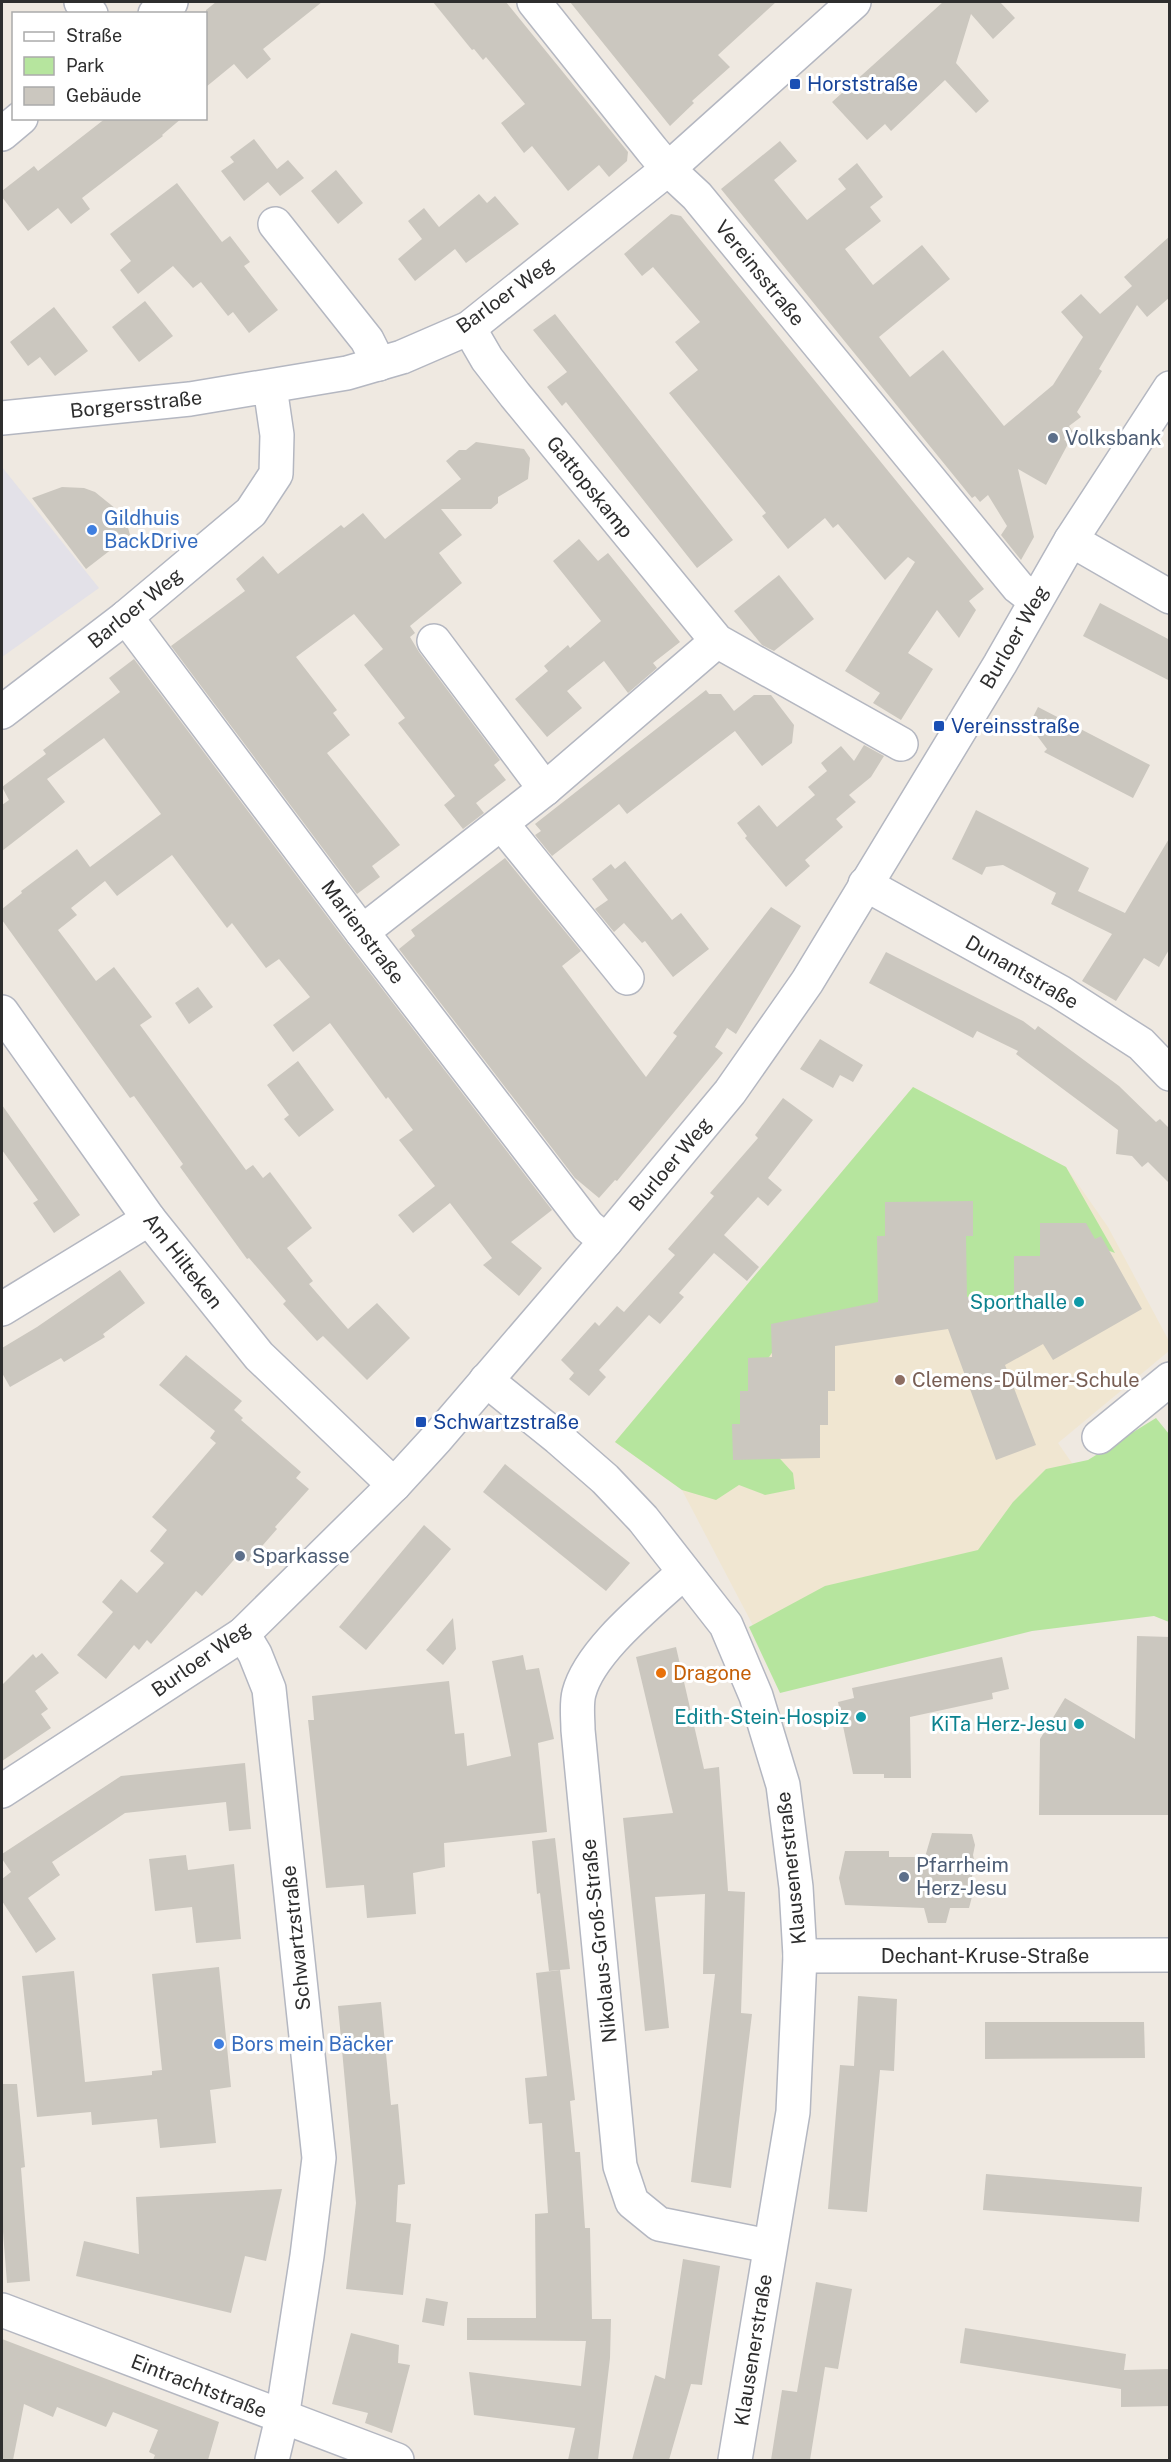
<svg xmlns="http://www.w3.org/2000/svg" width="1171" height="2462" font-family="'Public Sans',sans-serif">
	<rect width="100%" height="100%" fill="#efe9e1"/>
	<path fill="#e3e1e8" d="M 2,467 L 99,588 L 2,657 Z"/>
	<path fill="#f0e6d1" d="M 913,1087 L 1066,1167 L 1108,1227 L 1169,1341 L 1169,1351 L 1058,1443 L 1157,1585 L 782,1681 L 682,1490 L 615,1442 Z"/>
	<g fill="#b6e59e">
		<path d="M 913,1087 L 1066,1167 L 1115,1253 L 1063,1234 L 1025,1297 L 784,1335 L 759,1372 L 773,1451 L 793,1473 L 795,1489 L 765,1495 L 739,1485 L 716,1500 L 682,1490 L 615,1442 Z"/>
		<path d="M 1156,1418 L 1169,1434 L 1169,1622 L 1154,1616 L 1032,1631 L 780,1693 L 749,1627 L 825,1586 L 978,1550 L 1013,1502 L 1046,1469 L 1088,1460 Z"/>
	</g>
	<g fill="#cbc7bf">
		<path d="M 216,2 L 322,2 L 263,49 L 271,59 L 247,79 L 234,64 L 206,87 L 206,10 Z"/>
		<path d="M 433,2 L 506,2 L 628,152 L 627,161 L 609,177 L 599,165 L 568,191 L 532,146 L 524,153 L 501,123 L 525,104 L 486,57 L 483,60 L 474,49 L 472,50 Z"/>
		<path d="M 570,2 L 776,2 L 718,55 L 730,67 L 692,101 L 694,103 L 670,126 Z"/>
		<path d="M 943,2 L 1000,2 L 1015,18 L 993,39 L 971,14 L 956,63 L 989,101 L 976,113 L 945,80 L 891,131 L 885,124 L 867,140 L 832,102 Z"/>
		<path d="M 106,118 L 182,118 L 162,135 L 163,136 L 82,198 L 90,209 L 71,224 L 58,208 L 28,231 L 2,197 L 2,191 L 34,166 L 38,171 Z"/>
		<path d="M 254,139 L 277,169 L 288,160 L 304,178 L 280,196 L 268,182 L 244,201 L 221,171 L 234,162 L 230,157 Z"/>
		<path d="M 780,141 L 797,161 L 774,180 L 807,220 L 846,189 L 838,179 L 857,163 L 883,197 L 870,207 L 881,221 L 845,249 L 873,285 L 922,245 L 950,279 L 879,337 L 910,377 L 943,350 L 1004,426 L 1053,385 L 1083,337 L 1061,312 L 1081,294 L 1100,314 L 1132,286 L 1124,277 L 1170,236 L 1170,297 L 1147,317 L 1137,305 L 1099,369 L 1102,371 L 1077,412 L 1081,417 L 1069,426 L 1073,432 L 1064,439 L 1068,444 L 1046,485 L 1018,469 L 1034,537 L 1021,560 L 1001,535 L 1007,526 L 988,495 L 980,502 L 975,496 L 972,498 L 721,189 Z"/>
		<path d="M 336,170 L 363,203 L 338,224 L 311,191 Z"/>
		<path d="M 177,183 L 222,242 L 230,236 L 250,262 L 244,266 L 278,310 L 249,333 L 233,312 L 228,316 L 201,282 L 193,288 L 173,266 L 138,294 L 120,270 L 131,261 L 110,234 Z"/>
		<path d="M 479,194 L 487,203 L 495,196 L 519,224 L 466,263 L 455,249 L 415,281 L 398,259 L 422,239 L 408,221 L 424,208 L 439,227 Z"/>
		<path d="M 671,214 L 681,216 L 984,589 L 969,601 L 976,610 L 959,638 L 937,610 L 908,653 L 933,669 L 901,720 L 873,703 L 880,693 L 845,671 L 915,562 L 908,557 L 885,580 L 838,524 L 833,528 L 825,518 L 788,549 L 762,516 L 766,513 L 669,393 L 698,370 L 675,342 L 700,322 L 653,267 L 642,276 L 624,254 Z"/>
		<path d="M 145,301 L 173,336 L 139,362 L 112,327 Z"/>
		<path d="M 54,307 L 88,351 L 55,376 L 40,357 L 28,366 L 10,342 Z"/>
		<path d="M 555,314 L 733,540 L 697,568 L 566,402 L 562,406 L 547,387 L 567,372 L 533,330 Z"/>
		<path d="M 476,442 L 524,449 L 530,458 L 528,479 L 498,497 L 498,503 L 491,509 L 441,509 L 462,535 L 439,553 L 462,583 L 410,626 L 415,633 L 410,637 L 419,652 L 500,760 L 494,765 L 506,780 L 476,803 L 484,813 L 463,829 L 444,805 L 455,796 L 398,723 L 405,718 L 364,665 L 383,649 L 354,614 L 296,657 L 337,710 L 333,713 L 350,735 L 327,753 L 400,845 L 372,866 L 380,877 L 357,894 L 171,646 L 245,591 L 236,579 L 263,556 L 278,574 L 341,525 L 344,528 L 363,513 L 385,539 L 461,479 L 446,461 L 459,450 L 466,450 Z"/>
		<path d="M 62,487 L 84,488 L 95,492 L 121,513 L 127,524 L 130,535 L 86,569 L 32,498 Z"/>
		<path d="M 579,539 L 598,561 L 608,553 L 680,642 L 653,663 L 657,668 L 628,693 L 604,661 L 567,691 L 582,708 L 547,737 L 515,699 L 548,671 L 544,666 L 568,645 L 570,648 L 601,621 L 553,561 Z"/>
		<path d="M 779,575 L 814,619 L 774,651 L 762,645 L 734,611 Z"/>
		<path d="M 1100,603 L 1170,640 L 1170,681 L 1083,636 Z"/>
		<path d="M 134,659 L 347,943 L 552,1210 L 511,1242 L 542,1268 L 519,1296 L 483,1265 L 492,1258 L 450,1203 L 413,1233 L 398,1215 L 435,1186 L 399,1140 L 413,1130 L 388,1097 L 386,1099 L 330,1023 L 293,1052 L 273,1025 L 310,997 L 279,959 L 266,968 L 232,923 L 227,928 L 172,855 L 117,896 L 105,881 L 71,908 L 77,915 L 58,930 L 74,951 L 96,981 L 114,967 L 152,1017 L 140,1025 L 246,1170 L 253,1165 L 263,1178 L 270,1172 L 312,1228 L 287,1248 L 313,1281 L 309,1284 L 348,1329 L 377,1303 L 410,1338 L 367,1380 L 323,1336 L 317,1341 L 283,1304 L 286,1301 L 249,1258 L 247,1259 L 180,1167 L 183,1164 L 134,1096 L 130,1098 L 2,920 L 2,909 L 22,893 L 21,891 L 77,849 L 90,867 L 161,814 L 104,738 L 47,779 L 65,802 L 2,851 L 2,805 L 9,800 L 2,787 L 46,754 L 43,750 L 120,692 L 109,678 Z"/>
		<path d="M 706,690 L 709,694 L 721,694 L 734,711 L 754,695 L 771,695 L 794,725 L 792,743 L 762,766 L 735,731 L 627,814 L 619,804 L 552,856 L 535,835 L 541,831 L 535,824 Z"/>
		<path d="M 1038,707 L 1150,765 L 1133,798 L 1044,752 L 1047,749 L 1029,725 Z"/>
		<path d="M 864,745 L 884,756 L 871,777 L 849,795 L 856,802 L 836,819 L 843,827 L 805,860 L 810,866 L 786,887 L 745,838 L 747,836 L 737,823 L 759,805 L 777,827 L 815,795 L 808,787 L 827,771 L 821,763 L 841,746 L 854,761 Z"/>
		<path d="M 976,810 L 1089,868 L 1078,891 L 1125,913 L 1170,837 L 1170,948 L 1159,967 L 1144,958 L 1116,1001 L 1082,981 L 1112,934 L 1051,904 L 1056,893 L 1003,865 L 986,867 L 982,875 L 952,859 Z"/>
		<path d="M 505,858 L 581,951 L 562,966 L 646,1077 L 677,1036 L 673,1033 L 771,907 L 801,926 L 736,1034 L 727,1028 L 715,1047 L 723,1053 L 617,1181 L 615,1180 L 599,1198 L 575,1178 L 399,949 L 415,936 L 411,930 Z"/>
		<path d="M 625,861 L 672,920 L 681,913 L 709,949 L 673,977 L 645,941 L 642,943 L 624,923 L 614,932 L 595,909 L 608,900 L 592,879 L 611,864 L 615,869 Z"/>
		<path d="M 886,952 L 1023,1021 L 1035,1030 L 1038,1026 L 1119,1086 L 1156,1122 L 1160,1119 L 1170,1129 L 1170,1184 L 1148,1162 L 1142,1167 L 1132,1156 L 1116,1154 L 1118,1130 L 1016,1054 L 1018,1051 L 977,1031 L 973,1038 L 869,983 Z"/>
		<path d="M 198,987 L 213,1007 L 189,1024 L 175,1003 Z"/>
		<path d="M 820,1039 L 863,1065 L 853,1082 L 840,1075 L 833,1088 L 800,1069 Z"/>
		<path d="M 298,1061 L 334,1110 L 299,1137 L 284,1119 L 289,1115 L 267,1085 Z"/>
		<path d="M 783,1098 L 813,1120 L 768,1178 L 782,1190 L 768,1206 L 758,1197 L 724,1235 L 759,1267 L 747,1281 L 714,1253 L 679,1293 L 684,1297 L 660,1324 L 649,1315 L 599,1370 L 606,1377 L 589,1396 L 569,1379 L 574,1373 L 561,1360 L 595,1322 L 599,1326 L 617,1306 L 624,1312 L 675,1255 L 668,1249 L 714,1196 L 710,1193 L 758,1138 L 755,1135 Z"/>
		<path d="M 2,1105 L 80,1215 L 54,1233 L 33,1203 L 38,1200 L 2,1150 Z"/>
		<path d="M 973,1201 L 973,1236 L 966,1236 L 967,1297 L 1014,1296 L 1014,1256 L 1040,1256 L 1040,1223 L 1086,1223 L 1095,1239 L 1101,1236 L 1142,1309 L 1053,1360 L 1043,1344 L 1005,1365 L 1036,1445 L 996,1460 L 948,1329 L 835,1346 L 835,1391 L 828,1391 L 828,1425 L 820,1425 L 820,1458 L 733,1460 L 732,1424 L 740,1424 L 740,1391 L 748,1391 L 748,1358 L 772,1357 L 771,1324 L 878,1302 L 877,1236 L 885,1236 L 885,1202 Z"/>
		<path d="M 120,1270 L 145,1303 L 103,1334 L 105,1337 L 64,1362 L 61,1358 L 10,1387 L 2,1373 L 2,1348 L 37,1327 Z"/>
		<path d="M 186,1355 L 242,1401 L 234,1410 L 243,1418 L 241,1420 L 301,1472 L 296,1478 L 309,1489 L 275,1527 L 277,1529 L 248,1562 L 239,1554 L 202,1596 L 196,1591 L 151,1644 L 147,1640 L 139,1650 L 134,1645 L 106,1679 L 77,1655 L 113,1612 L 102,1602 L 121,1579 L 137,1593 L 164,1563 L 150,1551 L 167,1530 L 152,1517 L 216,1443 L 210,1438 L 215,1431 L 159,1385 Z"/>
		<path d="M 505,1464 L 630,1563 L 606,1591 L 483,1492 Z"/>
		<path d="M 424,1525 L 451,1549 L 366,1650 L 339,1627 Z"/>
		<path d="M 453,1618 L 456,1649 L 443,1665 L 426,1650 Z"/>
		<path d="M 1137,1636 L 1170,1637 L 1170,1815 L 1039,1815 L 1040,1739 L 1065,1698 L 1135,1739 Z"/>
		<path d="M 676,1647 L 704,1769 L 719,1767 L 728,1891 L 745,1892 L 741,2013 L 752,2014 L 731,2188 L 691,2182 L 715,1974 L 703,1974 L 705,1894 L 655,1897 L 669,2028 L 645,2031 L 623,1818 L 673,1813 L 636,1657 Z"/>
		<path d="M 42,1653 L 59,1673 L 35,1691 L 48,1709 L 41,1714 L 51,1728 L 2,1761 L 2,1685 L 33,1654 L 36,1658 Z"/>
		<path d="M 523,1655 L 526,1670 L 539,1668 L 554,1739 L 538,1743 L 547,1832 L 444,1843 L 445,1867 L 413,1873 L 416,1914 L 367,1918 L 364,1885 L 326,1888 L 308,1720 L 314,1720 L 312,1696 L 449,1681 L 455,1734 L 464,1733 L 467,1766 L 511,1756 L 492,1661 Z"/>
		<path d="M 1002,1657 L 1009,1689 L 992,1693 L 993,1699 L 910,1717 L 911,1778 L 884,1778 L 884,1774 L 853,1774 L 838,1702 L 854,1698 L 852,1688 Z"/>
		<path d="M 245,1763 L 251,1829 L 229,1831 L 226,1802 L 125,1813 L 52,1862 L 60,1875 L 28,1898 L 56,1939 L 36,1953 L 2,1901 L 2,1879 L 11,1872 L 2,1859 L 2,1854 L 121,1776 Z"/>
		<path d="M 932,1833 L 972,1834 L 975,1845 L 973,1855 L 975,1864 L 970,1885 L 973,1893 L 969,1908 L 950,1908 L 946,1923 L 928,1923 L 924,1908 L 845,1905 L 839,1878 L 845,1851 L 889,1851 L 889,1857 L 925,1857 Z"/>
		<path d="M 555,1838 L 570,1969 L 549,1971 L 540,1893 L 537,1894 L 532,1841 Z"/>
		<path d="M 186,1855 L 188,1870 L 234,1864 L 241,1939 L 196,1943 L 192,1907 L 155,1911 L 149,1859 Z"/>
		<path d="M 219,1967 L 231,2087 L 210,2090 L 216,2143 L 160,2148 L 157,2119 L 92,2125 L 91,2112 L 37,2117 L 22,1976 L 74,1971 L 85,2082 L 152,2075 L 152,2071 L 162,2070 L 152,1974 Z"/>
		<path d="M 560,1970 L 575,2100 L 570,2101 L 575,2152 L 580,2152 L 585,2228 L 590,2228 L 592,2319 L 611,2319 L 610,2358 L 598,2460 L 568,2460 L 575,2428 L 474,2415 L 469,2372 L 581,2386 L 586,2341 L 467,2340 L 467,2318 L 536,2318 L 535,2214 L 548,2213 L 542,2123 L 529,2124 L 525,2078 L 547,2076 L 536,1973 Z"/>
		<path d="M 858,1996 L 897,1999 L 894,2071 L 880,2070 L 867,2212 L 828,2209 L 840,2065 L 854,2066 Z"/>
		<path d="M 381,2002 L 391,2105 L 398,2104 L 405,2184 L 398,2185 L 396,2222 L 411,2224 L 403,2295 L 346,2289 L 356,2203 L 338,2006 Z"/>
		<path d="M 985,2022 L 1144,2022 L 1145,2058 L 985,2059 Z"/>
		<path d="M 2,2084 L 17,2084 L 25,2167 L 21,2168 L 30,2281 L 7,2283 L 2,2219 Z"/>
		<path d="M 986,2174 L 1142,2187 L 1139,2222 L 983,2210 Z"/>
		<path d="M 282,2189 L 266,2261 L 245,2256 L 231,2313 L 76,2276 L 84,2241 L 139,2254 L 136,2197 Z"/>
		<path d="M 683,2259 L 720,2266 L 702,2385 L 691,2384 L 669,2460 L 632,2460 L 655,2375 L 665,2379 Z"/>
		<path d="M 816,2282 L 852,2289 L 838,2369 L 825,2367 L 810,2460 L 771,2460 L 782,2390 L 797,2392 Z"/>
		<path d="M 426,2298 L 448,2302 L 444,2326 L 422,2322 Z"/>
		<path d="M 965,2328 L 1126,2354 L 1124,2370 L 1170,2369 L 1170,2406 L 1121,2407 L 1121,2389 L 960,2363 Z"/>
		<path d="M 351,2333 L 399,2345 L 398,2363 L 410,2365 L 392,2433 L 365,2423 L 368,2413 L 332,2404 Z"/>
		<path d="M 2,2339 L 219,2422 L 208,2460 L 153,2460 L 155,2455 L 149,2452 L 158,2430 L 113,2412 L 106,2427 L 57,2407 L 53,2417 L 24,2404 L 13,2460 L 2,2460 Z"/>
	</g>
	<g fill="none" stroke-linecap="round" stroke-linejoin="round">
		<defs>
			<g id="minor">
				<path d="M 81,2 L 91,14"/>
				<path d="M 534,2 L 652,150 L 668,169 L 697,196 L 1018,587 L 1035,600"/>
				<path d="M 155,14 L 171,2"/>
				<path d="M 2,134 L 21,118"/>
				<path d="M 275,224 L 367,340 L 379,364"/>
				<path d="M 469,328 L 487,359 L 515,395 L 717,641 L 901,744"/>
				<path d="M 2,418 L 190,399 L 347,373 L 402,357 L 469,328 L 668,169 L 854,2"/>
				<path d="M 1071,540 L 1170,597"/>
				<path d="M 126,617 L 362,932 L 588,1226 L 606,1241"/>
				<path d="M 434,641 L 545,789"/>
				<path d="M 2,712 L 126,617 L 251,512 L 276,474 L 277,435 L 270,387"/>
				<path d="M 502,824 L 627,978"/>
				<path d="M 865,884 L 1060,992 L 1141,1044 L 1170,1074"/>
				<path d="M 362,932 L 545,789 L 717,641"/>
				<path d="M 2,1012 L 149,1219 L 259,1356 L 394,1485"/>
				<path d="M 2,1309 L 149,1219"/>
				<path d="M 486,1380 L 558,1438 L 605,1479 L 643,1519 L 726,1625 L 756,1696 L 783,1785 L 796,1887 L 800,1956 L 793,2112 L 735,2460"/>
				<path d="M 1099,1437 L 1170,1379"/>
				<path d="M 684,1572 C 652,1602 590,1650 579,1693 C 576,1704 578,1719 578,1730 L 620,2166 L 632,2202 L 659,2224 L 769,2246"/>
				<path d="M 243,1634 L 255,1654 L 269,1689 L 319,2158 L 307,2256 L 282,2418 L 272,2460"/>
				<path d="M 2,1791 L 243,1634 L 394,1485 L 437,1438 L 606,1241 L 730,1092 L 807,982 L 1000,664 L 1071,540 L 1170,388"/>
				<path d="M 800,1956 L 1170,1955"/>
				<path d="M 2,2310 L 397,2460"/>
			</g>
		</defs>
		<use href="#minor" stroke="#b4b7c1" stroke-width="36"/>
		<use href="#minor" stroke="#fff" stroke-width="33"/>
	</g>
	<g fill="#1a4fb4" stroke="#fff" stroke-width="2">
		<rect x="789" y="78" width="12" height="12" rx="3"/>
		<rect x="933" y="720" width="12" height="12" rx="3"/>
		<rect x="415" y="1416" width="12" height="12" rx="3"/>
	</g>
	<g fill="#5c6f8a" stroke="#fff" stroke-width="2">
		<circle cx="1053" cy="438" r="6"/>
		<circle cx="240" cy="1556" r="6"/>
		<circle cx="904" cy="1877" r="6"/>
	</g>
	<g fill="#3f7fe0" stroke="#fff" stroke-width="2">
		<circle cx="92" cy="530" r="6"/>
		<circle cx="219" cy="2044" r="6"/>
	</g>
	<g fill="#0f9aa8" stroke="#fff" stroke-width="2">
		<circle cx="1079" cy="1302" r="6"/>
		<circle cx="861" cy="1717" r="6"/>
		<circle cx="1079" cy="1724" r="6"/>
	</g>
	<circle fill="#8d6e63" stroke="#fff" stroke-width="2" cx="900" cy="1380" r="6"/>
	<circle fill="#e8710a" stroke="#fff" stroke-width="2" cx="661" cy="1673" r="6"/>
	<g text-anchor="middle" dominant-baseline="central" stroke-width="6" stroke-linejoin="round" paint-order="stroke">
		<g font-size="20" fill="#164399" stroke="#fff" text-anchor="start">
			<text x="807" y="84">Horststraße</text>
			<text x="951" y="726">Vereinsstraße</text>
			<text x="433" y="1422">Schwartzstraße</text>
		</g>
		<g font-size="20" fill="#2e2e2e" stroke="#fff">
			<text transform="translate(760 273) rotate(51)">Vereinsstraße</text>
			<text transform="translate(505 295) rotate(-36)">Barloer Weg</text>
			<text transform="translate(136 404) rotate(-6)">Borgersstraße</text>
			<text transform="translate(590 487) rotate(51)">Gattopskamp</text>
			<text transform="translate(135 608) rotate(-39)">Barloer Weg</text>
			<text transform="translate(1014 637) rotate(-60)">Burloer Weg</text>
			<text transform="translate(363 932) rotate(53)">Marienstraße</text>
			<text transform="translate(1022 972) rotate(30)">Dunantstraße</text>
			<text transform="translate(670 1164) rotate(-50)">Burloer Weg</text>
			<text transform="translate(183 1261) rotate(52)">Am Hilteken</text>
			<text transform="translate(201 1659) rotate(-35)">Burloer Weg</text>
			<text transform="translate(791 1868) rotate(-96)">Klausenerstraße</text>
			<text transform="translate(296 1938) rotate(-96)">Schwartzstraße</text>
			<text transform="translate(599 1941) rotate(-96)">Nikolaus-Groß-Straße</text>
			<text x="985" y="1956">Dechant-Kruse-Straße</text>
			<text transform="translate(753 2350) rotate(-81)">Klausenerstraße</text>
			<text transform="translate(199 2386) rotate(21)">Eintrachtstraße</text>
		</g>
		<g font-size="20" fill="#4e5e75" stroke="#fff" text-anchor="start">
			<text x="1065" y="438">Volksbank</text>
			<text x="252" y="1556">Sparkasse</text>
			<text x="916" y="1865">Pfarrheim<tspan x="916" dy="23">Herz-Jesu</tspan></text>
		</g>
		<g font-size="20" fill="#366cbe" stroke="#fff" text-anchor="start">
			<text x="104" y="518">Gildhuis<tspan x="104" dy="23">BackDrive</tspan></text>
			<text x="231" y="2044">Bors mein Bäcker</text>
		</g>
		<g font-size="20" fill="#0d838f" stroke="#fff" text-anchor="end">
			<text x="1067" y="1302">Sporthalle</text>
			<text x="849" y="1717">Edith-Stein-Hospiz</text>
			<text x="1067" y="1724">KiTa Herz-Jesu</text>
		</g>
		<g font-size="20" fill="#785e54" stroke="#fff" text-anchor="start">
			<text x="912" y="1380">Clemens-Dülmer-Schule</text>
		</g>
		<g font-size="20" fill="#c56008" stroke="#fff" text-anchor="start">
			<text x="673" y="1673">Dragone</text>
		</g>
	</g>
	<rect width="1171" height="2462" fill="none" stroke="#2e2e2e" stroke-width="6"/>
	<rect x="12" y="12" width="195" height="108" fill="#ffffff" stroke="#ababab" stroke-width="1.5"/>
	<rect x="24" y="32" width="30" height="9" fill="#ffffff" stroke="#ababab" stroke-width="1.5"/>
	<text x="66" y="42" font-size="18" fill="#2e2e2e">Straße</text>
	<rect x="24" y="57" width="30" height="18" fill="#b6e59e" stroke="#ababab" stroke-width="1.5"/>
	<text x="66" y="72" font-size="18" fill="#2e2e2e">Park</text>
	<rect x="24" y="87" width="30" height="18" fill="#cbc7bf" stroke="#ababab" stroke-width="1.5"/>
	<text x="66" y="102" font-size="18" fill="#2e2e2e">Gebäude</text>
</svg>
